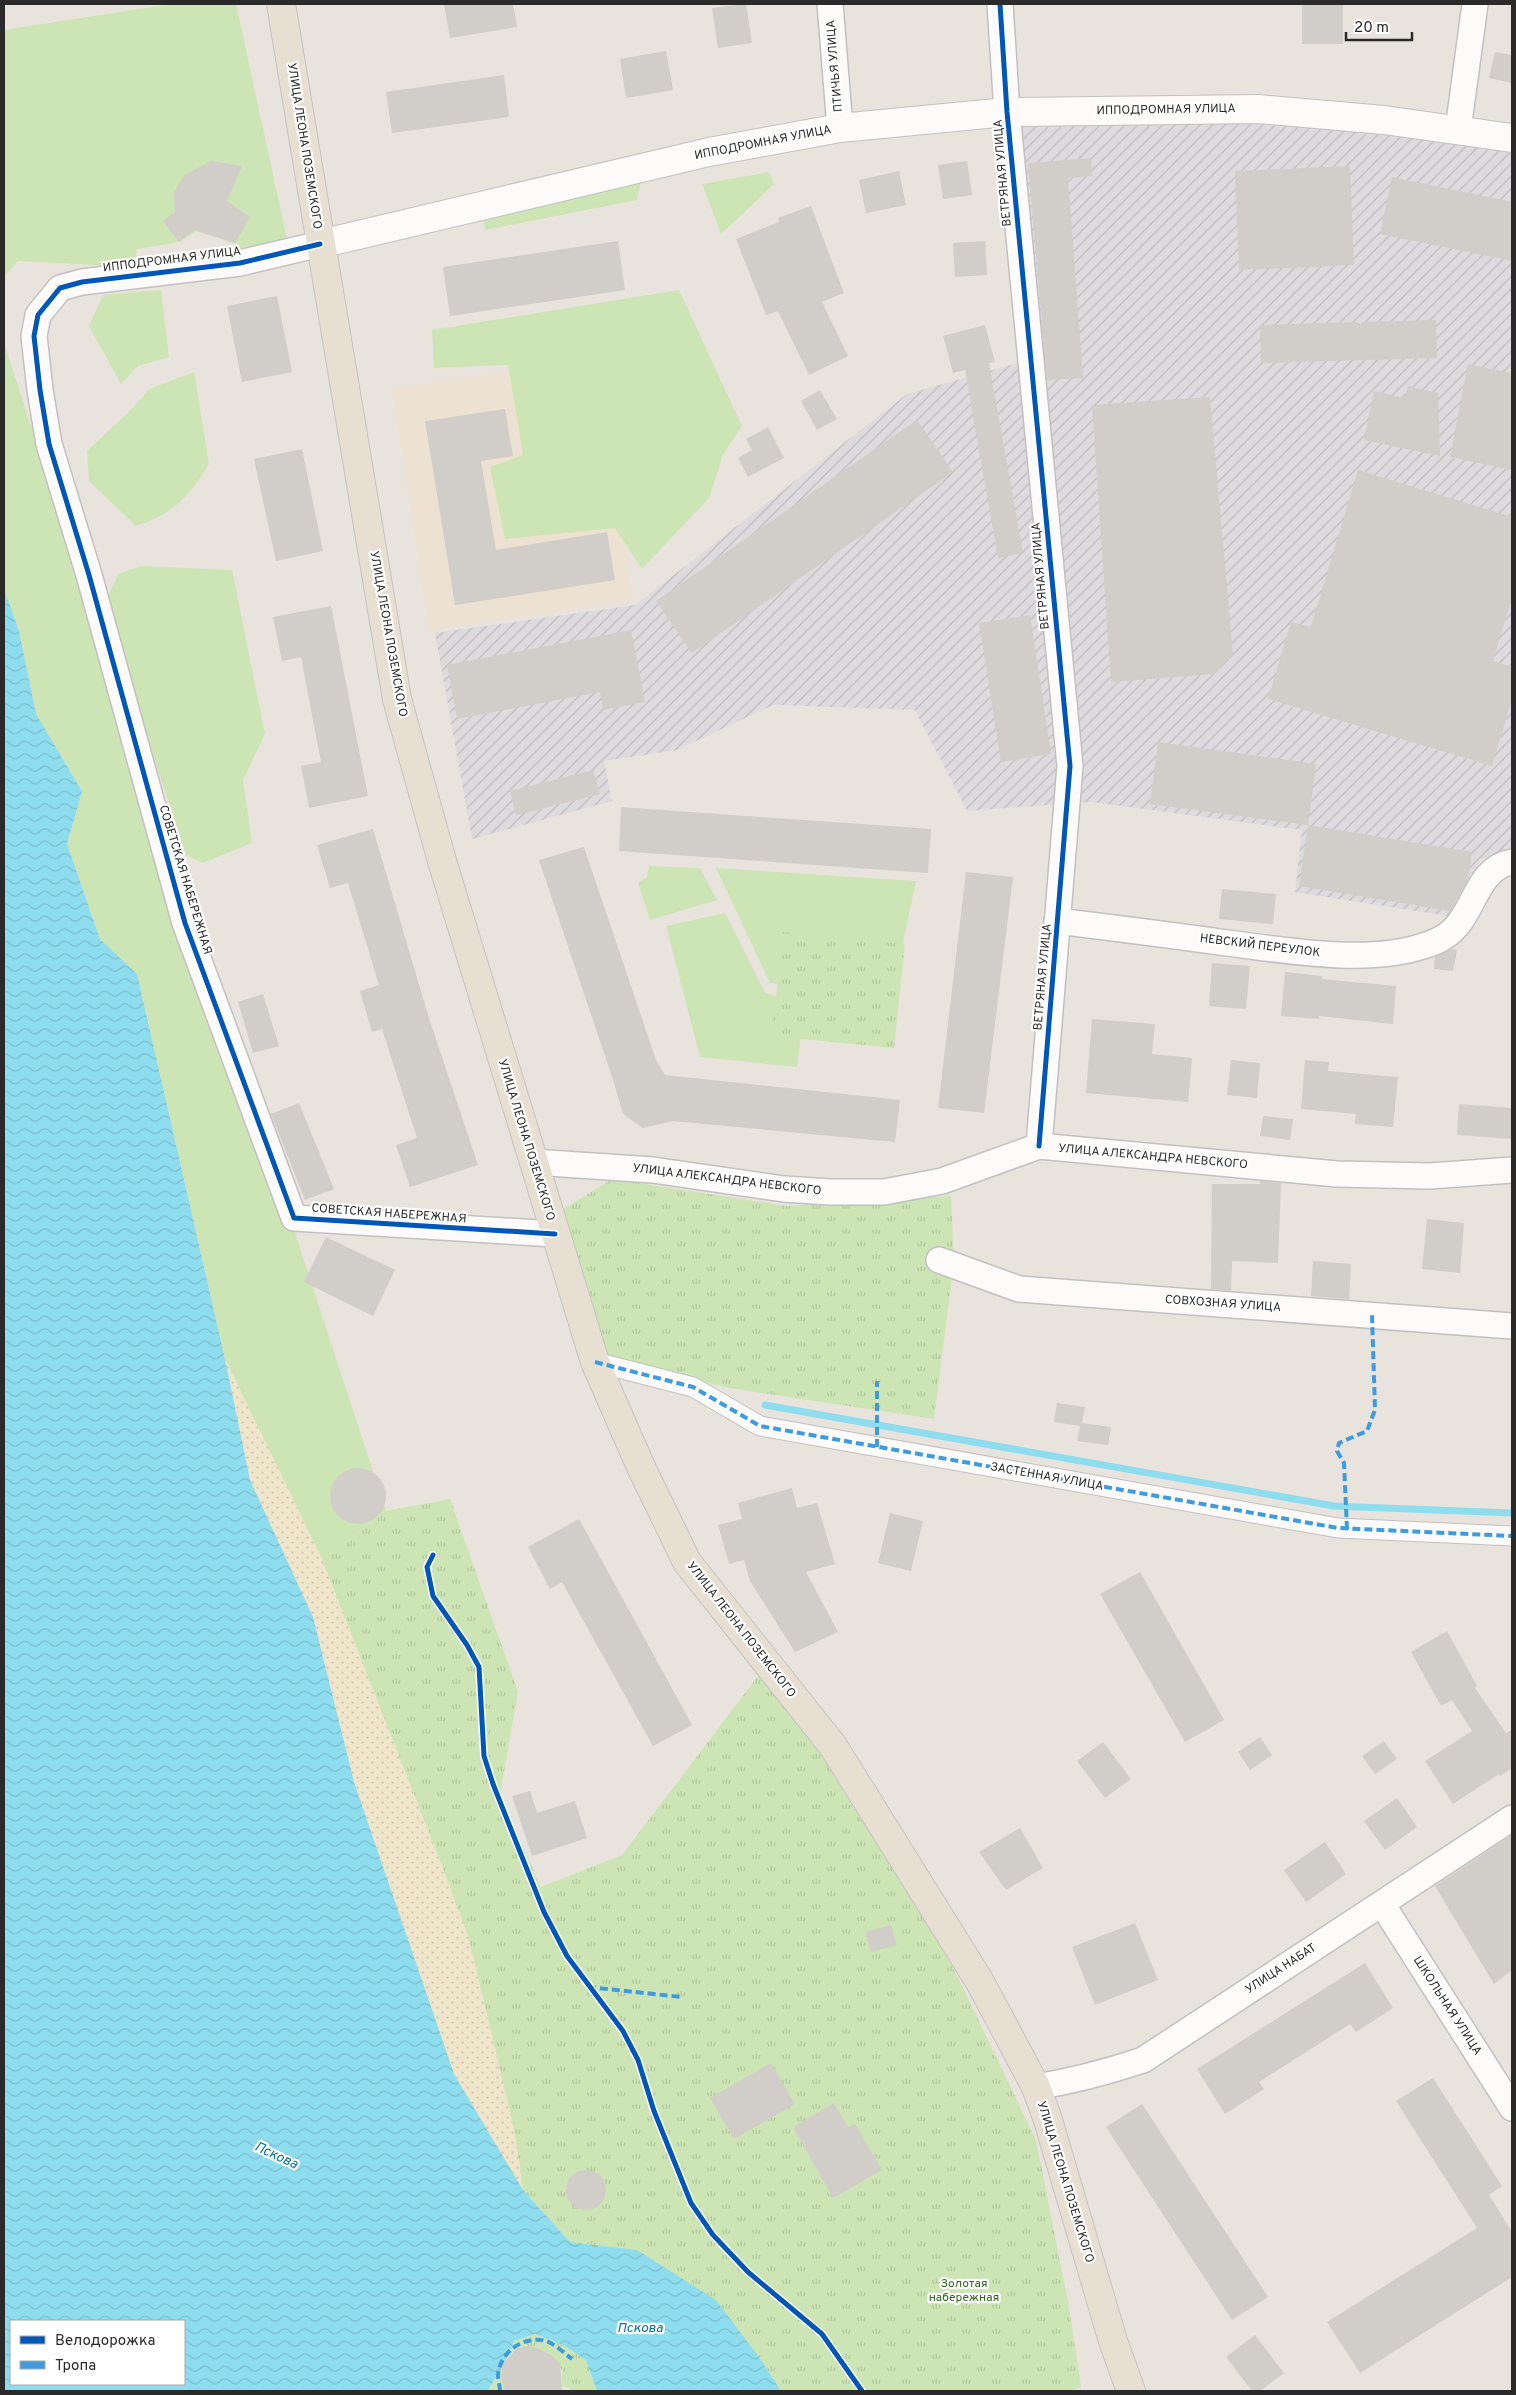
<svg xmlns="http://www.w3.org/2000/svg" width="1516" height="2395" font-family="Overpass,sans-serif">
	<defs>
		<pattern id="industrial-furrows" width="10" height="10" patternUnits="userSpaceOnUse" patternTransform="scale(1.25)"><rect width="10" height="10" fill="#dedbde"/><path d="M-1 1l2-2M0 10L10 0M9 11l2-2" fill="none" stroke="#bfbcbf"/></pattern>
		<pattern id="sand-dots" width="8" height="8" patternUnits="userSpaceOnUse" patternTransform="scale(1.25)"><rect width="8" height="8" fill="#efe5cb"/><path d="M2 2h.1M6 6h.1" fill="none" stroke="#cdc5ae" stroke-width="1.8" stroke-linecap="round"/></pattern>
		<pattern id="park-tufts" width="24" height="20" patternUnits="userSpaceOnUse" patternTransform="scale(1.25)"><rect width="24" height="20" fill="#cde5b5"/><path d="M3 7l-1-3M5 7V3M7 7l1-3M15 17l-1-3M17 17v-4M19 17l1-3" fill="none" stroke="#b0c59c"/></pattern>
		<pattern id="water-waves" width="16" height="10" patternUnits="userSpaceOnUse" patternTransform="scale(1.25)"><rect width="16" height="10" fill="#8eddef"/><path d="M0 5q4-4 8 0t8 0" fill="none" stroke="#7bbecd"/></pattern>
	</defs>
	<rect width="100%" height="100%" fill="#e9e3de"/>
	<path fill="url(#industrial-furrows)" d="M 1261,122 L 1392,130 L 1512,153 L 1512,857 L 1480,859 L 1467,919 L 1295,892 L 1302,830 L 1091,802 L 967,811 L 915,710 L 773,705 L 677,750 L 604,761 L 612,801 L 472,839 L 435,633 L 635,605 L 907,394 L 1038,357 L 1016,127 Z"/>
	<path fill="#ede1d2" d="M 596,358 L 633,600 L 429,630 L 392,389 Z"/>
	<g fill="#cde5b5">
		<path d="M 171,4 L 236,4 L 288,244 L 251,254 L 239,249 L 234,243 L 197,231 L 179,242 L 137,249 L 133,267 L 18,261 L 4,277 L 4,30 Z"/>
		<path d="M 769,172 L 774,184 L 721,234 L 702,184 Z"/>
		<path d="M 641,182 L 637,200 L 485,230 L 484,218 Z"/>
		<path d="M 161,290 L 169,357 L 138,366 L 121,384 L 89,326 L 103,295 Z"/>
		<path d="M 679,290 L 742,426 L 723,455 L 709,498 L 642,569 L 615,528 L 505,539 L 490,467 L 523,455 L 508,365 L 434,368 L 432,330 Z"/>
		<path d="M 4,343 L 386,1511 L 322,1559 L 225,1359 L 137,974 L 100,939 L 67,844 L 82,790 L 36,715 L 19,631 L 4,589 Z"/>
		<path d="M 194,372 L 209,464 C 189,497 173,514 136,526 L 89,481 L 87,451 L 131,410 L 149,389 Z"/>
		<path d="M 141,566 L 232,570 L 265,734 L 243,780 L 252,843 L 203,863 L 186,855 L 104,605 L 118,574 Z"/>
		<path d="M 649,866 L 700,868 L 717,900 L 650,920 L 638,883 L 647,877 Z"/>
		<path d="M 716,868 L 916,881 L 890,1002 L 770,983 Z"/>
		<path d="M 725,913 L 765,993 L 805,1004 L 797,1067 L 700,1057 L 666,926 Z"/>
	</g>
	<path fill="url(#sand-dots)" d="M 225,1359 L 322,1559 L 446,1876 L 469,1939 L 515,2133 L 523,2190 L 454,2074 L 354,1782 L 313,1617 L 250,1480 Z"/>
	<g fill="url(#park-tufts)">
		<path d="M 783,932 L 905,944 L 894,1048 L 772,1036 Z"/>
		<path d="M 612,1179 L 787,1206 L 951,1196 L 954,1262 L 934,1419 L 729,1388 L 601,1355 L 559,1212 Z"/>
		<path d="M 450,1499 L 518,1692 L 500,1794 L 541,1887 L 622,1855 L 761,1672 L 831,1762 L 930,1919 L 1036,2140 L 1069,2307 L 1081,2387 L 1071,2391 L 781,2391 L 761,2360 L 637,2250 L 570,2242 L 523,2190 L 515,2133 L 469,1939 L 446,1876 L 322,1559 L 386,1511 Z"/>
		<path d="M 535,2334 L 563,2345 L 586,2360 L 597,2391 L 569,2391 L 569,2388 L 561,2386 L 562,2370 L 553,2356 L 538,2348 L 528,2346 L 517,2348 L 508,2356 L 514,2341 Z"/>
		<path d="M 502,2365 L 501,2376 L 507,2391 L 489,2391 Z"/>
	</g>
	<path fill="url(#water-waves)" fill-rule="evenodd" d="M 4,589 L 19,631 L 36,714 L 82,791 L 67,844 L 100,939 L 137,974 L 225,1359 L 250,1480 L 313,1617 L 354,1782 L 454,2074 L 523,2190 L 570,2242 L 637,2250 L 716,2300 L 761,2360 L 781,2391 L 597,2391 L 586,2360 L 563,2345 L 535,2334 L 514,2341 L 508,2356 L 488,2391 L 4,2391 ZM 11,2321 L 184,2321 L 184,2384 L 11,2384 Z"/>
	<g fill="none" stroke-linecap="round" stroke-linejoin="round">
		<path stroke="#8eddef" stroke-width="7" d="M 765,1405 L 1334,1506 L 1512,1513"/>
	</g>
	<g fill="#d1cdc9">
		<path d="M 444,4 L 513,4 L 517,27 L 450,38 Z"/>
		<path d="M 746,4 L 752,43 L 718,48 L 712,8 Z"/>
		<rect x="1302" y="4" width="41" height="40"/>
		<path d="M 666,51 L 673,90 L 626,98 L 620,59 Z"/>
		<path d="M 1495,52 L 1512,55 L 1512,83 L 1489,78 Z"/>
		<path d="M 504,75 L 509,117 L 392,133 L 386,92 Z"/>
		<path d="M 1091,158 L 1092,176 L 1068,178 L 1083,378 L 1047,380 L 1028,163 Z"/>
		<path d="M 211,161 L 242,166 L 227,201 L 250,217 L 235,243 L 194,230 L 179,242 L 163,221 L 175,212 L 174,192 L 185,175 Z"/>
		<path d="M 967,161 L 972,195 L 943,199 L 938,165 Z"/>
		<path d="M 1350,166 L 1354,265 L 1239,270 L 1235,171 Z"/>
		<path d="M 899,171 L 906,205 L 866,213 L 859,180 Z"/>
		<path d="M 1392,177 L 1512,202 L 1512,261 L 1380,234 Z"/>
		<path d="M 811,206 L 844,293 L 822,302 L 848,356 L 809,375 L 778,311 L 766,315 L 736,239 L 779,222 L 778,218 Z"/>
		<path d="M 618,241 L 625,290 L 450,316 L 443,267 Z"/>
		<path d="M 985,241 L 987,275 L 955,277 L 953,243 Z"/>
		<path d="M 277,296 L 292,372 L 242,382 L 227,306 Z"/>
		<path d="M 1436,320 L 1437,358 L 1261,363 L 1260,325 L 1357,322 L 1362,325 L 1362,322 Z"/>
		<path d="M 985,325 L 995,362 L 989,363 L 1023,553 L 998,558 L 965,370 L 953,373 L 943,336 Z"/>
		<path d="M 1468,364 L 1512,373 L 1512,470 L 1450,457 Z"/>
		<path d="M 1408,386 L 1438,393 L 1440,456 L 1364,440 L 1374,391 L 1405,398 Z"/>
		<path d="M 820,390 L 837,419 L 817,430 L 801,401 Z"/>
		<path d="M 1210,397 L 1233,655 L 1214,674 L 1111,682 L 1092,405 Z"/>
		<path d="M 505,409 L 513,456 L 481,461 L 496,550 L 607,532 L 615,580 L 455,605 L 425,421 Z"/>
		<path d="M 917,420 L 953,472 L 692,653 L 656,601 Z"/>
		<path d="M 768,427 L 784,458 L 748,477 L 738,458 L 752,450 L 746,439 Z"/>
		<path d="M 302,449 L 323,551 L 276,561 L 254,459 Z"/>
		<path d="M 1358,470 L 1512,517 L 1512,597 L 1493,661 L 1512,667 L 1512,699 L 1492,766 L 1268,699 L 1291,622 L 1311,627 Z"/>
		<path d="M 331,606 L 368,796 L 309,808 L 301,766 L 321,762 L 301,657 L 282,661 L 273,617 Z"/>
		<path d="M 1030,615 L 1051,754 L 1001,762 L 979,623 Z"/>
		<path d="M 631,630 L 645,702 L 603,710 L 600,692 L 457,719 L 447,665 Z"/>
		<path d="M 1158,742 L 1316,764 L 1308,825 L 1150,804 Z"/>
		<path d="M 593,770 L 600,794 L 516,815 L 510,791 Z"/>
		<path d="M 621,807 L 931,829 L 928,873 L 619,851 Z"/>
		<path d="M 1308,825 L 1472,852 L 1468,879 L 1450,911 L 1299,886 Z"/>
		<path d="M 373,829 L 428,1015 L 478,1165 L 410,1187 L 396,1145 L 417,1138 L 382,1029 L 372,1032 L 360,991 L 379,985 L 348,883 L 330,888 L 317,845 Z"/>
		<path d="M 584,847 L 656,1060 L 665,1075 L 900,1100 L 895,1142 L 673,1121 L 643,1128 L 623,1114 L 614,1083 L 539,860 Z"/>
		<path d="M 966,872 L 1013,877 L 984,1113 L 938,1108 Z"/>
		<path d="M 1222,889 L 1276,894 L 1273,924 L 1219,919 Z"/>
		<path d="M 1452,949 L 1457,950 L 1453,971 L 1434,969 L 1435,957 Z"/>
		<path d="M 1212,963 L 1250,966 L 1246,1009 L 1209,1006 Z"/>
		<path d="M 1285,972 L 1322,976 L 1322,979 L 1396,986 L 1393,1024 L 1319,1016 L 1319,1019 L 1281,1016 Z"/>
		<path d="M 263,994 L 279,1046 L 253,1053 L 238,1002 Z"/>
		<path d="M 1092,1019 L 1155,1024 L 1152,1054 L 1192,1058 L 1188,1102 L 1086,1093 Z"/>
		<path d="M 1231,1060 L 1260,1063 L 1257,1098 L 1227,1095 Z"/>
		<path d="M 1305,1060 L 1329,1062 L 1328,1071 L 1398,1077 L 1393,1127 L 1355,1124 L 1356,1114 L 1301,1109 Z"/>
		<path d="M 299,1103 L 334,1189 L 305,1200 L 271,1114 Z"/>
		<path d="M 1459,1104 L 1512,1108 L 1512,1139 L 1457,1135 Z"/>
		<path d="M 1263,1116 L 1293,1119 L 1290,1140 L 1260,1136 Z"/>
		<path d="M 1260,1181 L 1281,1183 L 1278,1263 L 1232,1261 L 1231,1291 L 1211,1289 L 1212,1184 L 1260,1184 Z"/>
		<path d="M 1427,1219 L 1464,1223 L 1460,1273 L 1422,1269 Z"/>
		<path d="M 326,1237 L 395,1270 L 373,1316 L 304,1282 Z"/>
		<path d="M 1313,1261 L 1351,1264 L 1349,1299 L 1311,1296 Z"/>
		<path d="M 1057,1403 L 1085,1407 L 1082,1423 L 1111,1427 L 1108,1445 L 1077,1441 L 1080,1426 L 1054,1422 Z"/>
		<circle cx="358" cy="1496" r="28"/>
		<path d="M 792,1488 L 797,1508 L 817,1503 L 835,1564 L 806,1572 L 838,1632 L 795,1652 L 750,1581 L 744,1560 L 729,1564 L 718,1525 L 742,1519 L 738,1503 Z"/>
		<path d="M 890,1513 L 923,1521 L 911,1571 L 878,1563 Z"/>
		<path d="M 579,1519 L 692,1725 L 653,1746 L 562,1582 L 550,1589 L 528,1547 Z"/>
		<path d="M 1140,1572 L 1224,1720 L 1185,1742 L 1100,1594 Z"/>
		<path d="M 1447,1631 L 1477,1686 L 1475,1688 L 1506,1733 L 1512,1730 L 1512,1768 L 1500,1776 L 1499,1774 L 1453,1804 L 1425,1761 L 1472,1731 L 1452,1700 L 1441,1706 L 1411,1652 Z"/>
		<path d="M 1260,1737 L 1272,1755 L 1250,1770 L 1238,1752 Z"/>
		<path d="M 1384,1741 L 1397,1759 L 1375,1774 L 1362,1756 Z"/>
		<path d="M 1103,1742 L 1131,1779 L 1105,1798 L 1077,1761 Z"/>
		<path d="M 530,1791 L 537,1813 L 575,1801 L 587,1838 L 532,1856 L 512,1796 Z"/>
		<path d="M 1397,1798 L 1417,1827 L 1385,1850 L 1364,1821 Z"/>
		<path d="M 1020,1828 L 1043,1868 L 1006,1890 L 979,1852 Z"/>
		<path d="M 1512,1835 L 1512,1970 L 1494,1984 L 1435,1886 Z"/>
		<path d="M 1325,1842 L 1346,1874 L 1306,1902 L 1284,1870 Z"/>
		<path d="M 1135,1923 L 1158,1980 L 1095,2005 L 1072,1947 Z"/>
		<path d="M 891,1925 L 897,1945 L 871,1952 L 865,1932 Z"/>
		<path d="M 1365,1963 L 1393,2008 L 1356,2032 L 1350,2024 L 1259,2082 L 1264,2089 L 1225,2114 L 1197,2069 Z"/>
		<path d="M 771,2063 L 795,2104 L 734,2139 L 710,2098 Z"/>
		<path d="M 1433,2078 L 1502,2186 L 1489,2195 L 1512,2232 L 1512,2277 L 1360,2373 L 1327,2322 L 1477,2228 L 1396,2101 Z"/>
		<path d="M 834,2103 L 848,2127 L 855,2124 L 882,2170 L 833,2198 L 793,2127 Z"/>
		<path d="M 1142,2104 L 1268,2297 L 1232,2320 L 1106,2127 Z"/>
		<circle cx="586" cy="2190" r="20"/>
		<path d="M 1255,2335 L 1284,2373 L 1260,2391 L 1252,2391 L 1226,2357 Z"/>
		<path d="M 528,2346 L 538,2348 L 553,2356 L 560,2364 L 562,2391 L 505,2391 L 501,2376 L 502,2365 L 517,2348 Z"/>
	</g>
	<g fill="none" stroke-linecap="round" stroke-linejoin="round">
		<defs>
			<path id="pedestrian" d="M 595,1362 L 693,1387 L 760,1426 L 1338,1528 L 1512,1536"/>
			<g id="minor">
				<path d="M 830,4 L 840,128"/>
				<path d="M 1000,4 L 1007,112 L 1070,766 L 1039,1146"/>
				<path d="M 1458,130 L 1475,4"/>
				<path d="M 320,244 L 240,263 L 82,282 L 60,288 L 38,315 L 34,336 L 40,390 L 49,444 L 89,575 L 185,923 L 294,1218 L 555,1234"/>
				<path d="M 1057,921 C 1114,928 1170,935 1227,943 C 1285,950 1366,965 1423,946 C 1430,944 1438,941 1444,937 C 1475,919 1474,868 1512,862"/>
				<path d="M 533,1162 L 653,1170 L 784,1189 L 830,1192 L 884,1192 L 942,1181 L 1039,1146 L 1337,1174 L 1430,1176 L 1512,1170"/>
				<path d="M 939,1260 L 1019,1289 L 1512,1326"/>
				<path d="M 1382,1904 L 1512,2108"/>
				<path d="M 1036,2087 C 1073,2081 1107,2072 1143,2060 L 1512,1818"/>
			</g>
			<path id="secondary" d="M 320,244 L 709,152 L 840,128 L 1007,112 L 1258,109 L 1384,120 L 1512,138"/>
			<path id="primary" d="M 281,4 L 397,699 L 442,861 L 595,1362 L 641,1467 L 687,1562 L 833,1746 L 980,1982 L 1036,2087 L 1048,2120 L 1113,2341 L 1131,2391"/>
		</defs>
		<use href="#pedestrian" stroke="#c2c0c1" stroke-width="21"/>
		<use href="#minor" stroke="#c2c0c1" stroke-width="28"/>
		<use href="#secondary" stroke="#c2c0c1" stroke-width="30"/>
		<use href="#primary" stroke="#c4c2c0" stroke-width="30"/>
		<use href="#pedestrian" stroke="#fcfbfa" stroke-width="19"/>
		<use href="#minor" stroke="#fcfbfa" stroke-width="25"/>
		<use href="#secondary" stroke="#fcfbfa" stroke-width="28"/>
		<use href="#primary" stroke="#e7e0d2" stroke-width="28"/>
		<g stroke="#3d9ce1" stroke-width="4" stroke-dasharray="8 4" stroke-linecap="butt">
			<path d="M 595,1362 L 693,1387 L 760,1426 L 1338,1528 L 1512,1536"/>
			<path d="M 877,1447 L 877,1381"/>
			<path d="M 1347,1529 L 1344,1463 L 1337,1451 L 1339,1443 L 1367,1431 L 1375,1410 L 1372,1315"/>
			<path d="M 588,1987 L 682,1997"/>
			<path d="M 500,2391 C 500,2386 498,2380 498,2376 C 499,2352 524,2335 546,2341 C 555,2344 564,2353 572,2359"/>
		</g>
		<defs>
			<g id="cycleway">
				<path d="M 1000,4 L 1007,112 L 1070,766 L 1039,1146"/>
				<path d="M 320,244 L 240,263 L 82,282 L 60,288 L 38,315 L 34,336 L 40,390 L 49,444 L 89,575 L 185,923 L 294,1218 L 555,1234"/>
				<path d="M 433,1555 L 427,1567 L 433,1596 L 467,1645 L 479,1667 L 484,1756 L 493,1784 L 544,1912 L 567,1956 L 623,2031 L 638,2060 L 654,2111 L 691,2203 L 713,2235 L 748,2272 L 822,2334 L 862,2391"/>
			</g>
		</defs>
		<use href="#cycleway" stroke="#fff" stroke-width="8"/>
		<use href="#cycleway" stroke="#0057b8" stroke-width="5"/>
	</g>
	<g text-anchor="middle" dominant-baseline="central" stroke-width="4.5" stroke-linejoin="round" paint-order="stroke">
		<g font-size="12" fill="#2a2a2a" stroke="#fff">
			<text transform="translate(835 66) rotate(-95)">ПТИЧЬЯ УЛИЦА</text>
			<text transform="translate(1166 110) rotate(-1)">ИППОДРОМНАЯ УЛИЦА</text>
			<text transform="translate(763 143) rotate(-11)">ИППОДРОМНАЯ УЛИЦА</text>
			<text transform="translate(304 146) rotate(81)">УЛИЦА ЛЕОНА ПОЗЕМСКОГО</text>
			<text transform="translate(1003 173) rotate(-95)">ВЕТРЯНАЯ УЛИЦА</text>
			<text transform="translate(172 260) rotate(-7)">ИППОДРОМНАЯ УЛИЦА</text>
			<text transform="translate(1041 576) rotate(-95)">ВЕТРЯНАЯ УЛИЦА</text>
			<text transform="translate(388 634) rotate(80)">УЛИЦА ЛЕОНА ПОЗЕМСКОГО</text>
			<text transform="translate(185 880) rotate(73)">СОВЕТСКАЯ НАБЕРЕЖНАЯ</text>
			<text transform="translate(1260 946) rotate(7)">НЕВСКИЙ ПЕРЕУЛОК</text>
			<text transform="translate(1043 977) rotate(-85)">ВЕТРЯНАЯ УЛИЦА</text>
			<text transform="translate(526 1140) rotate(73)">УЛИЦА ЛЕОНА ПОЗЕМСКОГО</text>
			<text transform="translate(1153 1157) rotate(5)">УЛИЦА АЛЕКСАНДРА НЕВСКОГО</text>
			<text transform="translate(727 1180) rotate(7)">УЛИЦА АЛЕКСАНДРА НЕВСКОГО</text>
			<text transform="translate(389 1214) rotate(4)">СОВЕТСКАЯ НАБЕРЕЖНАЯ</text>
			<text transform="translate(1223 1304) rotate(4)">СОВХОЗНАЯ УЛИЦА</text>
			<text transform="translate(1047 1477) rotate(10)">ЗАСТЕННАЯ УЛИЦА</text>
			<text transform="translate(741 1630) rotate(52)">УЛИЦА ЛЕОНА ПОЗЕМСКОГО</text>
			<text transform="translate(1281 1969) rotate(-33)">УЛИЦА НАБАТ</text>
			<text transform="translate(1447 2006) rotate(57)">ШКОЛЬНАЯ УЛИЦА</text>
			<text transform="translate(1065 2182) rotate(73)">УЛИЦА ЛЕОНА ПОЗЕМСКОГО</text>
		</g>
		<g font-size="12" fill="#2d6b15" stroke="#fff">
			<text x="964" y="2284">Золотая<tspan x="964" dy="14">набережная</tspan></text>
		</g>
		<g font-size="14" font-style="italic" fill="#0578a2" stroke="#fff">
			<text transform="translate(276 2156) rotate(25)">Пскова</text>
			<text x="640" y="2328">Пскова</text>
		</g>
	</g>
	<rect width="1516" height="2395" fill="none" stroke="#2a2a2a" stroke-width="10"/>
	<rect x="10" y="2320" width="175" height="65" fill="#ffffff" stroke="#aaaaaa"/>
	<rect x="20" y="2336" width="25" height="8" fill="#0057b8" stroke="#aaaaaa"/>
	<text x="55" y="2345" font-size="15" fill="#2a2a2a">Велодорожка</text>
	<rect x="20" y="2361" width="25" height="8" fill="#3d9ce1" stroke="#aaaaaa"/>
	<text x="55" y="2370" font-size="15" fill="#2a2a2a">Тропа</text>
	<path d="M1346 32v8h66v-8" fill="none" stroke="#2a2a2a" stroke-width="2.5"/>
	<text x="1354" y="32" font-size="15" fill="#2a2a2a" stroke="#ffffff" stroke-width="4" paint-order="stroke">20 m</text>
</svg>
